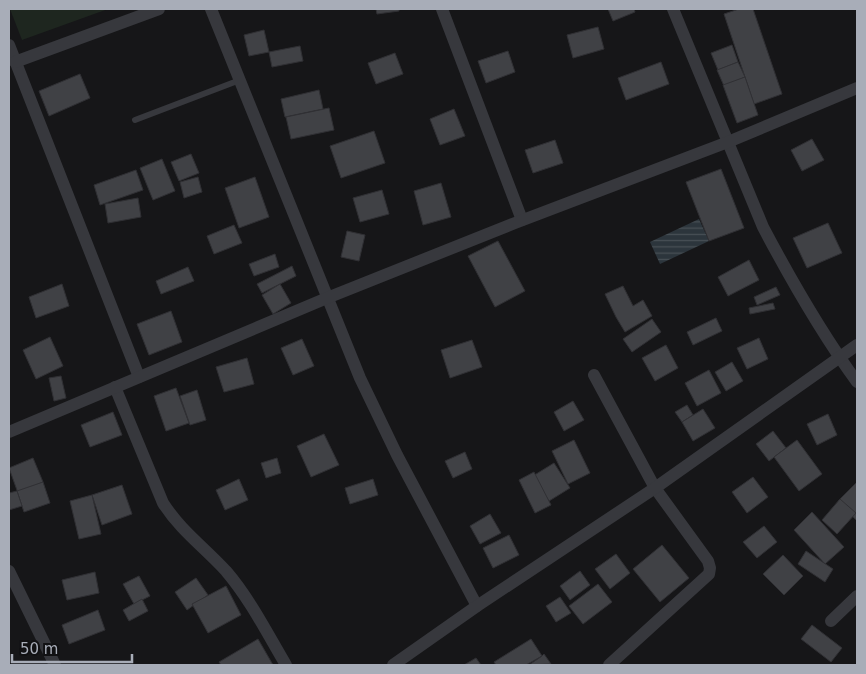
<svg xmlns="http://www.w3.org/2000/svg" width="866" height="674" font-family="'DejaVu Sans',sans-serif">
	<defs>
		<pattern id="water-rules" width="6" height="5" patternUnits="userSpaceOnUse" patternTransform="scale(1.25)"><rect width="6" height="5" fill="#2c353c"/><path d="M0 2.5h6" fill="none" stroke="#485056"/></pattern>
	</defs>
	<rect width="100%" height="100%" fill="#161618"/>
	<path fill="#1e261f" d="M 10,9 L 108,9 L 22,40 Z"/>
	<path fill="url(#water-rules)" d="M 699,219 L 709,241 L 660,264 L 650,242 Z"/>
	<g fill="#404145" stroke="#303034">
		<path d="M 376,9 L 399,9 L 399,11 L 377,14 Z"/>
		<path d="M 608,9 L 634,9 L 635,12 L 613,21 Z"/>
		<path d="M 739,9 L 753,9 L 782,94 L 754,104 L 724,14 Z"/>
		<path d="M 598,27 L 604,49 L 573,58 L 567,35 Z"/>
		<path d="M 264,30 L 269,52 L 249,56 L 244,35 Z"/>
		<path d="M 732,45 L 738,62 L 718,70 L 711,53 Z"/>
		<path d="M 300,46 L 303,61 L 272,67 L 269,52 Z"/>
		<path d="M 508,51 L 515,72 L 486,83 L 478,61 Z"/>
		<path d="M 395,53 L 403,74 L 376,84 L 368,63 Z"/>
		<path d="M 661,62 L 669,84 L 626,100 L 618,78 Z"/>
		<path d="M 738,62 L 745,77 L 724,86 L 717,70 Z"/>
		<path d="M 80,74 L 90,98 L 49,116 L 39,91 Z"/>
		<path d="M 745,77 L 758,115 L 737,123 L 723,85 Z"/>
		<path d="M 319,90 L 323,109 L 285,117 L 281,99 Z"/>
		<path d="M 329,108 L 334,130 L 291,139 L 286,117 Z"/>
		<path d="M 454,109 L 465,136 L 440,145 L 430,119 Z"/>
		<path d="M 374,131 L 385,163 L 341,178 L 330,146 Z"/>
		<path d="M 812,139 L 824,160 L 802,171 L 791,150 Z"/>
		<path d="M 555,140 L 563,163 L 533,173 L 525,150 Z"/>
		<path d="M 191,154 L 199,173 L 179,181 L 171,162 Z"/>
		<path d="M 162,159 L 175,191 L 153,200 L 140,168 Z"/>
		<path d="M 721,169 L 744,228 L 709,241 L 686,182 Z"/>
		<path d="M 136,170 L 143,190 L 100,205 L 94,185 Z"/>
		<path d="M 198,177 L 202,192 L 184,198 L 180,182 Z"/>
		<path d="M 255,177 L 269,217 L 239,228 L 225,188 Z"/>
		<path d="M 441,183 L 451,217 L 423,225 L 414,191 Z"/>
		<path d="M 382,190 L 389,214 L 360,222 L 353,198 Z"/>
		<path d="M 138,198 L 141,217 L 108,223 L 105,204 Z"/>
		<path d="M 828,223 L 842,253 L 807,268 L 793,238 Z"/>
		<path d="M 234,225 L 242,243 L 214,254 L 207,236 Z"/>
		<path d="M 347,231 L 365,235 L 359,261 L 341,257 Z"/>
		<path d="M 498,241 L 525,291 L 495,307 L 468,256 Z"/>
		<path d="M 275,254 L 279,267 L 254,276 L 249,264 Z"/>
		<path d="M 749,260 L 759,280 L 728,296 L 718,277 Z"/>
		<path d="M 292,266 L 296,276 L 262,293 L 257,284 Z"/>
		<path d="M 188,267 L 194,281 L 161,294 L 156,281 Z"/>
		<path d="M 62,284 L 69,306 L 36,318 L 29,297 Z"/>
		<path d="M 280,284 L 291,303 L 273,314 L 262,295 Z"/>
		<path d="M 623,286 L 633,306 L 643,300 L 652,316 L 625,332 L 616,317 L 605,294 Z"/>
		<path d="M 776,287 L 780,295 L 757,305 L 754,297 Z"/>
		<path d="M 773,303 L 775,309 L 750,314 L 749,308 Z"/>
		<path d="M 171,311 L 182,342 L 149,355 L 137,324 Z"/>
		<path d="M 716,318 L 722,331 L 693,345 L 687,332 Z"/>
		<path d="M 652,319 L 661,332 L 632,352 L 623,339 Z"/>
		<path d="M 50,337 L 63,366 L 36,379 L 23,350 Z"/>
		<path d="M 759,338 L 768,359 L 747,369 L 737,348 Z"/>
		<path d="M 302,339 L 314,366 L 293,375 L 281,348 Z"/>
		<path d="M 472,340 L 482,367 L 450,378 L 441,350 Z"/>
		<path d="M 666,345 L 678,368 L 655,381 L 642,358 Z"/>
		<path d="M 247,358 L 254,384 L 224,392 L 216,367 Z"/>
		<path d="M 732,362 L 743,381 L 726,391 L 715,372 Z"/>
		<path d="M 709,370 L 721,393 L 697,406 L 685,383 Z"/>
		<path d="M 61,376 L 66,398 L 54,401 L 49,378 Z"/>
		<path d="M 176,388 L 189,423 L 166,431 L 154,396 Z"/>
		<path d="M 197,390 L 206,420 L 190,425 L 180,396 Z"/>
		<path d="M 573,401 L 584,420 L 564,431 L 554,412 Z"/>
		<path d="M 687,405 L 693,415 L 682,422 L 675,412 Z"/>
		<path d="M 703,409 L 715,428 L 693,441 L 682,422 Z"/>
		<path d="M 113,412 L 122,435 L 90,447 L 81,425 Z"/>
		<path d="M 828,414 L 837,435 L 817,445 L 807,424 Z"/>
		<path d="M 773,431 L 786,448 L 769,461 L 756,444 Z"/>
		<path d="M 324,434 L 339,465 L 311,477 L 297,446 Z"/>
		<path d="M 574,440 L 590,473 L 568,484 L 552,451 Z"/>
		<path d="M 797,440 L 822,474 L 799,491 L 774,457 Z"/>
		<path d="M 465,452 L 472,469 L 453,478 L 445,461 Z"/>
		<path d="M 33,458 L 43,482 L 18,493 L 9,468 Z"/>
		<path d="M 277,458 L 281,473 L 266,478 L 261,463 Z"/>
		<path d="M 554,463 L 570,488 L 549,501 L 533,476 Z"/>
		<path d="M 534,472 L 551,505 L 535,513 L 519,480 Z"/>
		<path d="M 753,477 L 768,497 L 747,513 L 732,492 Z"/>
		<path d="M 239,479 L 248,500 L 225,510 L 216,490 Z"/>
		<path d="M 373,479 L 378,495 L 350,504 L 345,488 Z"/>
		<path d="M 43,482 L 50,503 L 24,512 L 17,491 Z"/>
		<path d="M 857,482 L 857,521 L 838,501 Z"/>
		<path d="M 122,485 L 132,514 L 102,525 L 92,495 Z"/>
		<path d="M 17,491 L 22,506 L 9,510 L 9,493 Z"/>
		<path d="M 92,495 L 101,534 L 79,539 L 70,501 Z"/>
		<path d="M 840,499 L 856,513 L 837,534 L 822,520 Z"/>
		<path d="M 812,512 L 844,547 L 825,564 L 794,530 Z"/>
		<path d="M 490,514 L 501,533 L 480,544 L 470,526 Z"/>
		<path d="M 764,526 L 777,542 L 757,558 L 743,542 Z"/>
		<path d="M 509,535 L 519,555 L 493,568 L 483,548 Z"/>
		<path d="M 662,545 L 689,578 L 660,602 L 633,569 Z"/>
		<path d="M 806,551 L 833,569 L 825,582 L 798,564 Z"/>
		<path d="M 616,554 L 630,573 L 610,589 L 595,569 Z"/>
		<path d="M 783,555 L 803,576 L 784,595 L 763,574 Z"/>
		<path d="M 580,571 L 590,585 L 570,600 L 560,586 Z"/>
		<path d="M 95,572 L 99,593 L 67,600 L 62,580 Z"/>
		<path d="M 139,576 L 150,596 L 134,604 L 123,584 Z"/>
		<path d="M 196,578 L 208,595 L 187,610 L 175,592 Z"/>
		<path d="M 598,584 L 612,602 L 583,624 L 569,606 Z"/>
		<path d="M 226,586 L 241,615 L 208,633 L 192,604 Z"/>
		<path d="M 560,597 L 571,613 L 556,622 L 546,606 Z"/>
		<path d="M 142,599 L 148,611 L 129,621 L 123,610 Z"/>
		<path d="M 98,610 L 105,630 L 69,644 L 62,625 Z"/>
		<path d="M 812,625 L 842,648 L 831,662 L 801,639 Z"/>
		<path d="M 258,639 L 273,665 L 221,665 L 219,662 Z"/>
		<path d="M 531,639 L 542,656 L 526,665 L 496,665 L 494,662 Z"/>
		<path d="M 544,654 L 551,664 L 529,665 L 542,656 Z"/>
		<path d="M 476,658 L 481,665 L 464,665 Z"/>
	</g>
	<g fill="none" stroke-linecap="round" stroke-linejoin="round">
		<path stroke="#37383d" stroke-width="6" d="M 135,120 L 240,80"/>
		<g stroke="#37383d" stroke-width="12">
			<path d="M 211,9 L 360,378 L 397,455 L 477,606"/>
			<path d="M 442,9 L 522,220"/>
			<path d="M 673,9 L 763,227 C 791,280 822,334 857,382"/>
			<path d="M 9,45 L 139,377"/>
			<path d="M 15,62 L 159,9"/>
			<path d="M 594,375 L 655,488 L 708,561 L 710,568 L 709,574 L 609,665"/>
			<path d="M 115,387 L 163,503 C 181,531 204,547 226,571 C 250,599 267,633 286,665"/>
			<path d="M 9,432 L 327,298 L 515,223 L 728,142 L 857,88"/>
			<path d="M 9,571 L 55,665"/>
			<path d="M 831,621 L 857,596"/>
			<path d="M 393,665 L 477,606 L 655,488 L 857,345"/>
		</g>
	</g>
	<rect width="866" height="674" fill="none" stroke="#a8adb8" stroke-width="20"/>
	<path d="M12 654v8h120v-8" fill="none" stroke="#a8adb8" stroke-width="2.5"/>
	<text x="20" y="654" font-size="15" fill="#a8adb8" stroke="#111113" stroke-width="4" paint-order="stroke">50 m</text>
</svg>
